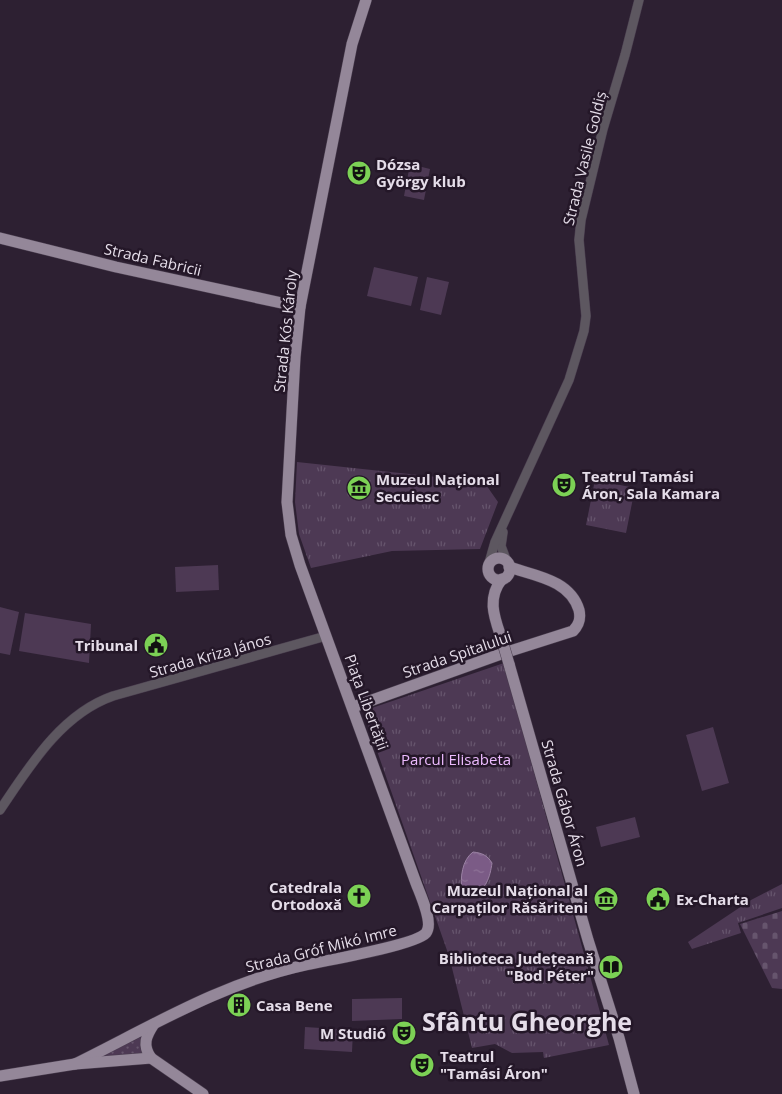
<svg xmlns="http://www.w3.org/2000/svg" width="782" height="1094" font-family="'Open Sans',sans-serif">
	<defs>
		<pattern id="grass-dots" width="8" height="8" patternUnits="userSpaceOnUse" patternTransform="scale(1.25)"><rect width="8" height="8" fill="#4d3954"/><path d="M2 2h.1M6 6h.1" fill="none" stroke="#66556d" stroke-width="1.8" stroke-linecap="round"/></pattern>
		<pattern id="cemetery-stones" width="16" height="16" patternUnits="userSpaceOnUse" patternTransform="scale(1.25)"><rect width="16" height="16" fill="#4d3954"/><path d="M2 7V4a2 2 0 0 1 4 0v3zM10 15v-3a2 2 0 0 1 4 0v3z" fill="#66556d"/></pattern>
		<pattern id="park-tufts" width="24" height="20" patternUnits="userSpaceOnUse" patternTransform="scale(1.25)"><rect width="24" height="20" fill="#4d3954"/><path d="M3 7l-1-3M5 7V3M7 7l1-3M15 17l-1-3M17 17v-4M19 17l1-3" fill="none" stroke="#66556d"/></pattern>
		<pattern id="water-ripples" width="26" height="14" patternUnits="userSpaceOnUse" patternTransform="scale(1.25)"><rect width="26" height="14" fill="#7b5b86"/><path d="M2 4q2-2 4 0t4 0M15 11q2-2 4 0t4 0" fill="none" stroke="#8e7297"/></pattern>
	</defs>
	<rect width="100%" height="100%" fill="#2d2032"/>
	<path fill="url(#grass-dots)" d="M 143,1036 L 145,1055 L 92,1060 Z"/>
	<path fill="url(#cemetery-stones)" d="M 782,911 L 782,989 L 772,988 L 740,924 Z"/>
	<g fill="url(#park-tufts)">
		<path d="M 297,462 L 484,482 L 498,502 L 480,549 L 392,551 L 311,568 L 299,534 L 295,502 Z"/>
		<path d="M 595,480 L 635,488 L 626,533 L 586,525 Z"/>
		<path d="M 504,663 L 609,1045 L 544,1058 L 543,1052 L 512,1053 L 495,1044 L 472,1048 L 449,956 L 363,711 Z"/>
		<path d="M 782,884 L 782,908 L 738,923 L 741,933 L 692,949 L 688,942 L 751,900 Z"/>
	</g>
	<g fill="#4d3954">
		<path d="M 410,164 L 430,169 L 424,200 L 404,196 Z"/>
		<path d="M 374,267 L 418,277 L 411,306 L 367,296 Z"/>
		<path d="M 427,277 L 449,282 L 441,315 L 420,310 Z"/>
		<path d="M 218,565 L 219,590 L 176,592 L 175,567 Z"/>
		<path d="M 0,607 L 19,612 L 10,655 L 0,653 Z"/>
		<path d="M 25,613 L 91,624 L 89,663 L 19,651 Z"/>
		<path d="M 713,727 L 729,783 L 702,791 L 686,735 Z"/>
		<path d="M 635,817 L 640,837 L 601,847 L 596,827 Z"/>
		<path d="M 402,998 L 402,1019 L 352,1021 L 352,999 Z"/>
		<path d="M 305,1027 L 353,1030 L 352,1052 L 304,1049 Z"/>
	</g>
	<path fill="url(#water-ripples)" stroke="#9b82a4" d="M 473,852 C 482,853 487,855 492,863 C 490,877 486,891 471,895 L 462,891 C 460,878 462,860 473,852 Z"/>
	<g fill="none" stroke-linecap="round" stroke-linejoin="round">
		<defs>
			<g id="minor">
				<path d="M 503,532 L 501,546 L 507,562"/>
				<path d="M 489,563 L 495,542 L 569,380 L 584,331 L 586,316 L 579,240 L 581,220 L 603,129 L 625,55 L 639,0"/>
				<path d="M 0,810 C 29,767 61,714 113,696 L 326,636"/>
			</g>
			<g id="major">
				<path d="M 0,238 L 116,267 L 300,307"/>
				<circle cx="499" cy="569" r="11"/>
				<path d="M 502,640 C 495,619 486,599 502,579"/>
				<path d="M 509,664 L 588,940 L 619,1038 L 634,1094"/>
				<path d="M 353,707 L 501,654 L 573,631 C 579,625 581,619 579,610 C 570,580 536,576 509,567"/>
				<path d="M 151,1058 C 142,1045 146,1036 154,1024"/>
				<path d="M 75,1064 C 150,1027 222,983 305,965 C 324,961 416,945 426,933 C 434,923 420,894 416,883 L 300,565 L 291,535 L 287,502 L 295,357 L 300,307 L 352,44 L 366,0"/>
				<path d="M 0,1076 L 75,1064 L 151,1058 L 203,1094"/>
			</g>
		</defs>
		<use href="#minor" stroke="#4a3e4f" stroke-width="10"/>
		<use href="#major" stroke="#4a3e4f" stroke-width="12"/>
		<use href="#minor" stroke="#5d5760" stroke-width="9"/>
		<use href="#major" stroke="#948799" stroke-width="11"/>
		<defs>
			<path id="major-bridge" d="M 502,640 L 509,664"/>
		</defs>
		<use href="#major-bridge" stroke="#4a3e4f" stroke-width="12" stroke-linecap="butt"/>
		<use href="#major-bridge" stroke="#948799" stroke-width="11"/>
	</g>
	<defs>
		<symbol id="theatre-disc" viewBox="-11 -11 22 22"><circle r="9.5" fill="#7cd155" stroke="#241728"/><path d="M-5-5.5Q0-4 5-5.5V0Q5 5 0 6Q-5 5-5 0ZM-3.3-2.5H-1v1.5H-3.3ZM1-2.5H3.3v1.5H1ZM-2.8 1Q0 5.5 2.8 1Z" fill="#111"/></symbol>
		<symbol id="museum-disc" viewBox="-11 -11 22 22"><circle r="9.5" fill="#7cd155" stroke="#241728"/><path d="M0-6L6-3V-2H-6V-3ZM-5-1h2V3h-2ZM-1-1h2V3h-2ZM3-1h2V3H3ZM-6 4H6V6H-6Z" fill="#111"/></symbol>
		<symbol id="civic-disc" viewBox="-11 -11 22 22"><circle r="9.5" fill="#7cd155" stroke="#241728"/><path d="M-.6-6.5H3V-4.5H.6V-3L4-1V1h2V6H-6V1h2V-1L-.6-3ZM-1.2 2.5V6h2.4V2.5Z" fill="#111"/></symbol>
		<symbol id="church-disc" viewBox="-11 -11 22 22"><circle r="9.5" fill="#7cd155" stroke="#241728"/><path d="M-1.2-6h2.4v3.5h3.3v2.4h-3.3V6h-2.4V-.1h-3.3v-2.4h3.3Z" fill="#111"/></symbol>
		<symbol id="library-disc" viewBox="-11 -11 22 22"><circle r="9.5" fill="#7cd155" stroke="#241728"/><path d="M-6-4Q-3-5.5-.7-3.5V5Q-3 3-6 4ZM6-4Q3-5.5 .7-3.5V5Q3 3 6 4Z" fill="#111"/></symbol>
		<symbol id="building-disc" viewBox="-11 -11 22 22"><circle r="9.5" fill="#7cd155" stroke="#241728"/><path d="M-4-6H4V6H1V3H-1V6H-4ZM-2.5-4.3h1.7v1.8h-1.7ZM.8-4.3h1.7v1.8H.8ZM-2.5-1h1.7V.8h-1.7ZM.8-1h1.7V.8H.8Z" fill="#111"/></symbol>
	</defs>
	<g fill-rule="evenodd">
		<use href="#theatre-disc" x="345" y="159" width="28" height="28"/>
		<use href="#theatre-disc" x="550" y="471" width="28" height="28"/>
		<use href="#museum-disc" x="345" y="474" width="28" height="28"/>
		<use href="#civic-disc" x="142" y="631" width="28" height="28"/>
		<use href="#church-disc" x="345" y="882" width="28" height="28"/>
		<use href="#museum-disc" x="592" y="885" width="28" height="28"/>
		<use href="#civic-disc" x="644" y="885" width="28" height="28"/>
		<use href="#library-disc" x="597" y="953" width="28" height="28"/>
		<use href="#building-disc" x="225" y="991" width="28" height="28"/>
		<use href="#theatre-disc" x="390" y="1019" width="28" height="28"/>
		<use href="#theatre-disc" x="408" y="1051" width="28" height="28"/>
	</g>
	<g text-anchor="middle" dominant-baseline="central" stroke-width="5" stroke-linejoin="round" paint-order="stroke">
		<g font-size="15" fill="#e5dde9" stroke="#241728">
			<text transform="translate(584 158) rotate(-76)">Strada Vasile Goldiș</text>
			<text transform="translate(153 259) rotate(13)">Strada Fabricii</text>
			<text transform="translate(285 331) rotate(-84)">Strada Kós Károly</text>
			<text transform="translate(457 654) rotate(-19)">Strada Spitalului</text>
			<text transform="translate(210 655) rotate(-16)">Strada Kriza János</text>
			<text transform="translate(367 702) rotate(70)">Piața Libertății</text>
			<text transform="translate(565 803) rotate(74)">Strada Gábor Áron</text>
			<text transform="translate(321 948) rotate(-14)">Strada Gróf Mikó Imre</text>
		</g>
		<g font-size="15" font-weight="bold" fill="#e5dde9" stroke="#241728" text-anchor="start">
			<text x="376" y="164">Dózsa<tspan x="376" dy="17">György klub</tspan></text>
			<text x="582" y="476">Teatrul Tamási<tspan x="582" dy="17">Áron, Sala Kamara</tspan></text>
			<text x="376" y="479">Muzeul Național<tspan x="376" dy="17">Secuiesc</tspan></text>
			<text x="138" y="645" text-anchor="end">Tribunal</text>
			<text x="342" y="887" text-anchor="end">Catedrala<tspan x="342" dy="17">Ortodoxă</tspan></text>
			<text x="588" y="890" text-anchor="end">Muzeul Național al<tspan x="588" dy="17">Carpaților Răsăriteni</tspan></text>
			<text x="676" y="899">Ex-Charta</text>
			<text x="594" y="958" text-anchor="end">Biblioteca Județeană<tspan x="594" dy="17">"Bod Péter"</tspan></text>
			<text x="256" y="1005">Casa Bene</text>
			<text x="386" y="1033" text-anchor="end">M Studió</text>
			<text x="440" y="1056">Teatrul<tspan x="440" dy="17">"Tamási Áron"</tspan></text>
		</g>
		<g font-size="15" fill="#edbbff" stroke="#241728">
			<text x="456" y="759">Parcul Elisabeta</text>
		</g>
		<g font-size="25" font-weight="bold" fill="#e5dde9" stroke="#241728">
			<text x="527" y="1021">Sfântu Gheorghe</text>
		</g>
	</g>
</svg>
